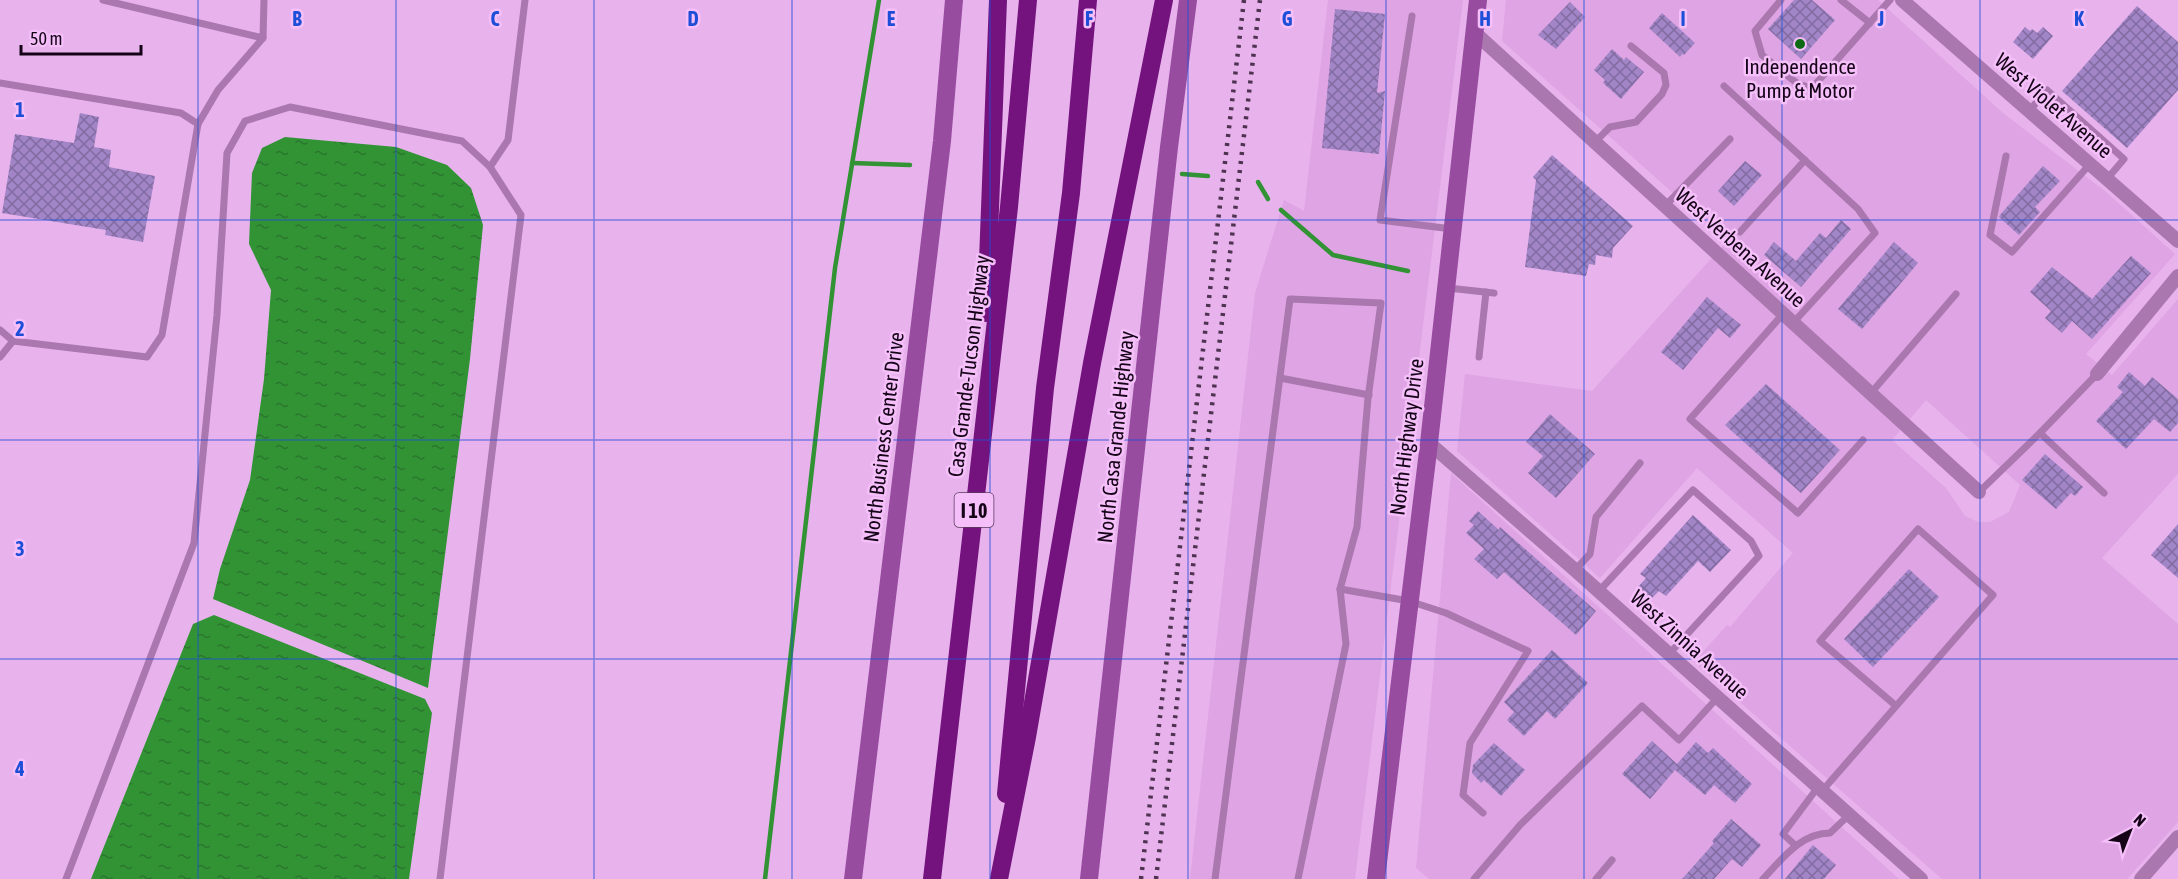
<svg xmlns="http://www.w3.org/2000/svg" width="2178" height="879" font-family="'Asap Condensed',sans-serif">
	<defs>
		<pattern id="water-ripples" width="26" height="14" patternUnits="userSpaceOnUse" patternTransform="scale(1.5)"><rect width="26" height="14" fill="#329335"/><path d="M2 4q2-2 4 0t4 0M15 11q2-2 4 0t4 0" fill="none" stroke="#29762c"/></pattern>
		<pattern id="building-cross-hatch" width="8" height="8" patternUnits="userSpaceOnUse" patternTransform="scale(1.5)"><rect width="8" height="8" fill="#a185c6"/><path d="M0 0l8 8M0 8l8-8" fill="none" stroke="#826ba0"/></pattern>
	</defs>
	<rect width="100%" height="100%" fill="#e8b2ed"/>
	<g fill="#dea4e3" fill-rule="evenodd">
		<path d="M 1328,0 L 1463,0 L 1355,879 L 1190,879 L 1255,293 L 1284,200 L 1304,211 Z"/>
		<path d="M 1506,0 L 1878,0 L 2003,113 L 2106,192 L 2175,254 L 2086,354 L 2112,375 L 2178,299 L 2178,474 L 2102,558 L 2178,624 L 2178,822 L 2127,879 L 1942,879 L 1694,662 L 1727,625 L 1730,627 L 1793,553 L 1697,468 L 1600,578 L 1457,451 L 1465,374 L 1592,391 L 1727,241 L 1502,41 ZM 1926,400 L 2020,485 L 2009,512 L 1990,522 L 1978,522 L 1965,516 L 1946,488 L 1892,440 Z"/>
		<path d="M 1451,473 L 1899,879 L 1429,879 L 1416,868 Z"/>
	</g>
	<g fill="url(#water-ripples)">
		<path d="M 285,137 L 396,147 L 447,165 L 471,188 L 483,225 L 470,359 L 428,688 L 213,599 L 220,569 L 250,480 L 264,379 L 271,290 L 249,244 L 252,173 L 262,148 Z"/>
		<path d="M 214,615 L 425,699 L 432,713 L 409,879 L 91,879 L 193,624 Z"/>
	</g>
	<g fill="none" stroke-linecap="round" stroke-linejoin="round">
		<g stroke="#329335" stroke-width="4.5">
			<path d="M 852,163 L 910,165"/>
			<path d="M 1182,174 L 1208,176"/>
			<path d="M 1258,182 L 1268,199"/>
			<path d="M 1281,210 L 1333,255 L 1408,271"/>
			<path d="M 765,879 L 835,268 L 879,0"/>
		</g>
	</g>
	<g fill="url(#building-cross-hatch)">
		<path d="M 1794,0 L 1812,0 L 1835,20 L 1801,59 L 1768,29 Z"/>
		<path d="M 1570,2 L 1585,17 L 1556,49 L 1538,35 Z"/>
		<path d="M 2137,6 L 2178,42 L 2178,90 L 2127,148 L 2062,91 Z"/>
		<path d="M 1335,9 L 1385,14 L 1377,93 L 1385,91 L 1379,154 L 1322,148 Z"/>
		<path d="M 1662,13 L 1695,43 L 1684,55 L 1682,54 L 1680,57 L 1649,28 Z"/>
		<path d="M 2025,27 L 2030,31 L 2032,29 L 2037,33 L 2043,27 L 2053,36 L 2033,59 L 2013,42 Z"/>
		<path d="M 1612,49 L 1624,60 L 1626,57 L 1644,72 L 1621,99 L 1603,83 L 1605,80 L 1594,70 Z"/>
		<path d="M 80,113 L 99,117 L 94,147 L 111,150 L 109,167 L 155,176 L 143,242 L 105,235 L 106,230 L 2,213 L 15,134 L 74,143 Z"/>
		<path d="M 1552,155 L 1633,226 L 1613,248 L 1612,258 L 1596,255 L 1595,265 L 1589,264 L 1586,276 L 1525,267 L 1536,180 L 1533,177 Z"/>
		<path d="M 1745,161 L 1762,175 L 1734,206 L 1718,191 Z"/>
		<path d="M 2043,166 L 2060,181 L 2035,207 L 2040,212 L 2019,235 L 1999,217 L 2000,215 Z"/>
		<path d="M 1841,220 L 1851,229 L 1801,287 L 1764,255 L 1774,242 L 1796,261 L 1820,233 L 1826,238 Z"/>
		<path d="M 1894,242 L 1918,263 L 1862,329 L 1838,309 Z"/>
		<path d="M 2131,256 L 2151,273 L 2092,339 L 2072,321 L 2062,333 L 2045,318 L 2051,311 L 2030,292 L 2052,267 L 2092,299 Z"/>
		<path d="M 1707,297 L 1741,325 L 1730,338 L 1718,328 L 1683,370 L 1661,352 Z"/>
		<path d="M 2129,372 L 2145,386 L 2152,377 L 2178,399 L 2178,423 L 2170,432 L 2154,419 L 2126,449 L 2096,421 L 2123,392 L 2117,387 Z"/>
		<path d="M 1766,384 L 1840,450 L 1801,493 L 1725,425 Z"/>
		<path d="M 1550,414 L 1595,454 L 1556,498 L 1528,473 L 1543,456 L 1526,442 Z"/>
		<path d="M 2045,454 L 2083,487 L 2075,496 L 2071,493 L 2056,509 L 2022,480 Z"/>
		<path d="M 1478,511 L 1499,530 L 1500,527 L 1596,611 L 1576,635 L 1504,572 L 1497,579 L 1474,559 L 1484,549 L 1466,533 L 1474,525 L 1469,521 Z"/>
		<path d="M 1693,515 L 1731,550 L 1710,572 L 1698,561 L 1666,596 L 1659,591 L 1651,599 L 1638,587 L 1646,578 L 1640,574 Z"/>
		<path d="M 2178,524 L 2178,578 L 2151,555 Z"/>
		<path d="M 1909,569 L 1939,597 L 1873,667 L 1844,639 Z"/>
		<path d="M 1552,650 L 1588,683 L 1555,719 L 1547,711 L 1524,736 L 1507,720 L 1514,712 L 1504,702 Z"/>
		<path d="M 1652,741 L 1677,764 L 1696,742 L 1708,753 L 1713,748 L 1752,784 L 1735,803 L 1714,785 L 1705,795 L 1675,770 L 1650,799 L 1622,774 Z"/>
		<path d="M 1494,743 L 1525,770 L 1501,796 L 1484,780 L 1481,783 L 1472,773 L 1473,765 Z"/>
		<path d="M 1731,819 L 1761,845 L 1742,867 L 1732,859 L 1714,879 L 1682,879 L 1714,843 L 1712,841 Z"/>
		<path d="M 1813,845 L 1836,865 L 1824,879 L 1785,879 Z"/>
	</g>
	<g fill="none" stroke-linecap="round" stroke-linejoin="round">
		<g stroke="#aa77af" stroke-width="7">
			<path d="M 103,0 L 263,38"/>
			<path d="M 1781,0 L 1755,31 L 1762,55 L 1798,84 L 1812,88 L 1890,0"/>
			<path d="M 1841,0 L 1870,23"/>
			<path d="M 1412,16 L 1380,220 L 1452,229"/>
			<path d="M 0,83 L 181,113 L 198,124"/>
			<path d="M 1724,86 L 1858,209 L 1875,233 L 1793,323"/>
			<path d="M 2029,111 L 2047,90 L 2124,159 L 2107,179"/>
			<path d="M 1595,142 L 1610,127 L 1636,122 L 1662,94 L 1666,85 L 1664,73 L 1631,46"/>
			<path d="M 2006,156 L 1990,235 L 2012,252 L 2090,164"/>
			<path d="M 490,167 L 508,140 L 525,0"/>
			<path d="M 1665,206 L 1730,139"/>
			<path d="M 1740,232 L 1805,160"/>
			<path d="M 1448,288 L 1494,293"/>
			<path d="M 1783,314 L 1690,419 L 1798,513 L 1863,440"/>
			<path d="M 0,330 L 13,341 L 147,357 L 162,335 L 198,124 L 218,90 L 263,38 L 264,0"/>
			<path d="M 0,357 L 13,341"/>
			<path d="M 1479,357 L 1486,292"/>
			<path d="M 1280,378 L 1369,395"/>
			<path d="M 1871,393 L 1956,294"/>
			<path d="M 2040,433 L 2104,493"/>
			<path d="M 1979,492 L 2040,433 L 2097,374"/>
			<path d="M 1575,570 L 1590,554 L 1596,517 L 1640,463"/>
			<path d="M 1340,589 L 1409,601 L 1446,613 L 1528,651 L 1470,743 L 1463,795 L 1483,813"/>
			<path d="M 1599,591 L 1693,490 L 1751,541 L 1759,556 L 1669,654"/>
			<path d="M 1822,791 L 1993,595 L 1918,529 L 1820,641 L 1895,705"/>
			<path d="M 1795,845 L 1783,834 L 1818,787"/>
			<path d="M 66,879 L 194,543 L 217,315 L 227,153 L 245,121 L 290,107 L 462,141 L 490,167 L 521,215 L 440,879"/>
			<path d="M 1215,879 L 1290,299 L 1381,303 L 1368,398 L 1357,527 L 1340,589 L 1346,644 L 1298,879"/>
			<path d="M 1474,879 L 1520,825 L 1642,706 L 1679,740 L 1718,697"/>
			<path d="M 1596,879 L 1612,860"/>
			<path d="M 1763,879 C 1782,859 1801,833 1830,833 L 1849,815"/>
		</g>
		<g stroke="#aa77af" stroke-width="14">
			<path d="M 1902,0 L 2178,241"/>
			<path d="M 1474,32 L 1979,492"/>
			<path d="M 2097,374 L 2178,276"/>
			<path d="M 1429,443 L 1575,570 L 1921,879"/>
			<path d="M 2141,879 L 2178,837"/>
		</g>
		<g stroke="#984ca0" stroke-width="18">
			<path d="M 853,879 L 942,141 L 954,0"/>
			<path d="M 1089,879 L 1169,147 L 1188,0"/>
			<path d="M 1376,879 L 1429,443 L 1478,0"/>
		</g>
		<g stroke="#74137e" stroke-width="18">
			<path d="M 986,313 L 998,0"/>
			<path d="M 1006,794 L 1045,388 L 1071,193 L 1088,0"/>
			<path d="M 932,879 L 1009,207 L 1028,0"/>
			<path d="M 999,879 L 1027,737 L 1092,363 L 1164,0"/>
		</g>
		<g stroke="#4e3351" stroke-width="4.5" stroke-dasharray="3 6" stroke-linecap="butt">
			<path d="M 1141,879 L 1244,0"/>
			<path d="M 1156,879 L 1260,0"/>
		</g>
	</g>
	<path fill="none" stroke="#1d4ed8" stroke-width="1.5" stroke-opacity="0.55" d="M 198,0 L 198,879M 396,0 L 396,879M 594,0 L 594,879M 792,0 L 792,879M 990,0 L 990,879M 1188,0 L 1188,879M 1386,0 L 1386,879M 1584,0 L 1584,879M 1782,0 L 1782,879M 1980,0 L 1980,879M 0,220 L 2178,220M 0,440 L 2178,440M 0,659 L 2178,659"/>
	<circle fill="#0c6a15" stroke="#f5bffa" stroke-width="2" cx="1800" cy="44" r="6"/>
	<g text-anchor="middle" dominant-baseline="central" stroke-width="5" stroke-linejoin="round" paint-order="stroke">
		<rect fill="#f5bffa" stroke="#583c5b" stroke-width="1.5" x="954.5" y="493" width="39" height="34" rx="4.5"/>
		<g font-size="20" font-weight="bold" fill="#150417">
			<text x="974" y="510">I 10</text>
		</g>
		<g font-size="21" fill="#150417" stroke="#f5bffa">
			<text x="1800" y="66">Independence<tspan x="1800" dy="24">Pump &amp; Motor</tspan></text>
		</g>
		<g font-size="21" fill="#150417" stroke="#f5bffa">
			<text transform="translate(2054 105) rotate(41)">West Violet Avenue</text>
			<text transform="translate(1741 247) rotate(42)">West Verbena Avenue</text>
			<text transform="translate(968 366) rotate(-83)">Casa Grande-Tucson Highway</text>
			<text transform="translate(883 437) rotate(-83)">North Business Center Drive</text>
			<text transform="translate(1115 437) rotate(-84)">North Casa Grande Highway</text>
			<text transform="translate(1406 437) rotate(-83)">North Highway Drive</text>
			<text transform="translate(1690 644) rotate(42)">West Zinnia Avenue</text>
		</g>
	</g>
	<g font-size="20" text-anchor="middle" font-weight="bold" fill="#1d4ed8" stroke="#f5bffa" stroke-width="5" stroke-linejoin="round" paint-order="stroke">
		<text x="297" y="26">B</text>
		<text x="495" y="26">C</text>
		<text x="693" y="26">D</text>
		<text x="891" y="26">E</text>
		<text x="1089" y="26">F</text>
		<text x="1287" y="26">G</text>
		<text x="1485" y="26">H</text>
		<text x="1683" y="26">I</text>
		<text x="1881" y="26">J</text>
		<text x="2079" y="26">K</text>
		<text x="20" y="117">1</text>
		<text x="20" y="336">2</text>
		<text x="20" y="556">3</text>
		<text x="20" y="776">4</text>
	</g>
	<g transform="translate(2130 831) rotate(42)" stroke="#f5bffa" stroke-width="4.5" paint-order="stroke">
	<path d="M0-4.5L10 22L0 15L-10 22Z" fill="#150417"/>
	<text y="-9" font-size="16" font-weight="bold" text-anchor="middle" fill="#150417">N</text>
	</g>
	<path d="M21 45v9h120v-9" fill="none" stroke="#150417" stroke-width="3"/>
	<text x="30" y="45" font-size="18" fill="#150417" stroke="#f5bffa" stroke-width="4.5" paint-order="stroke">50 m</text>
</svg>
